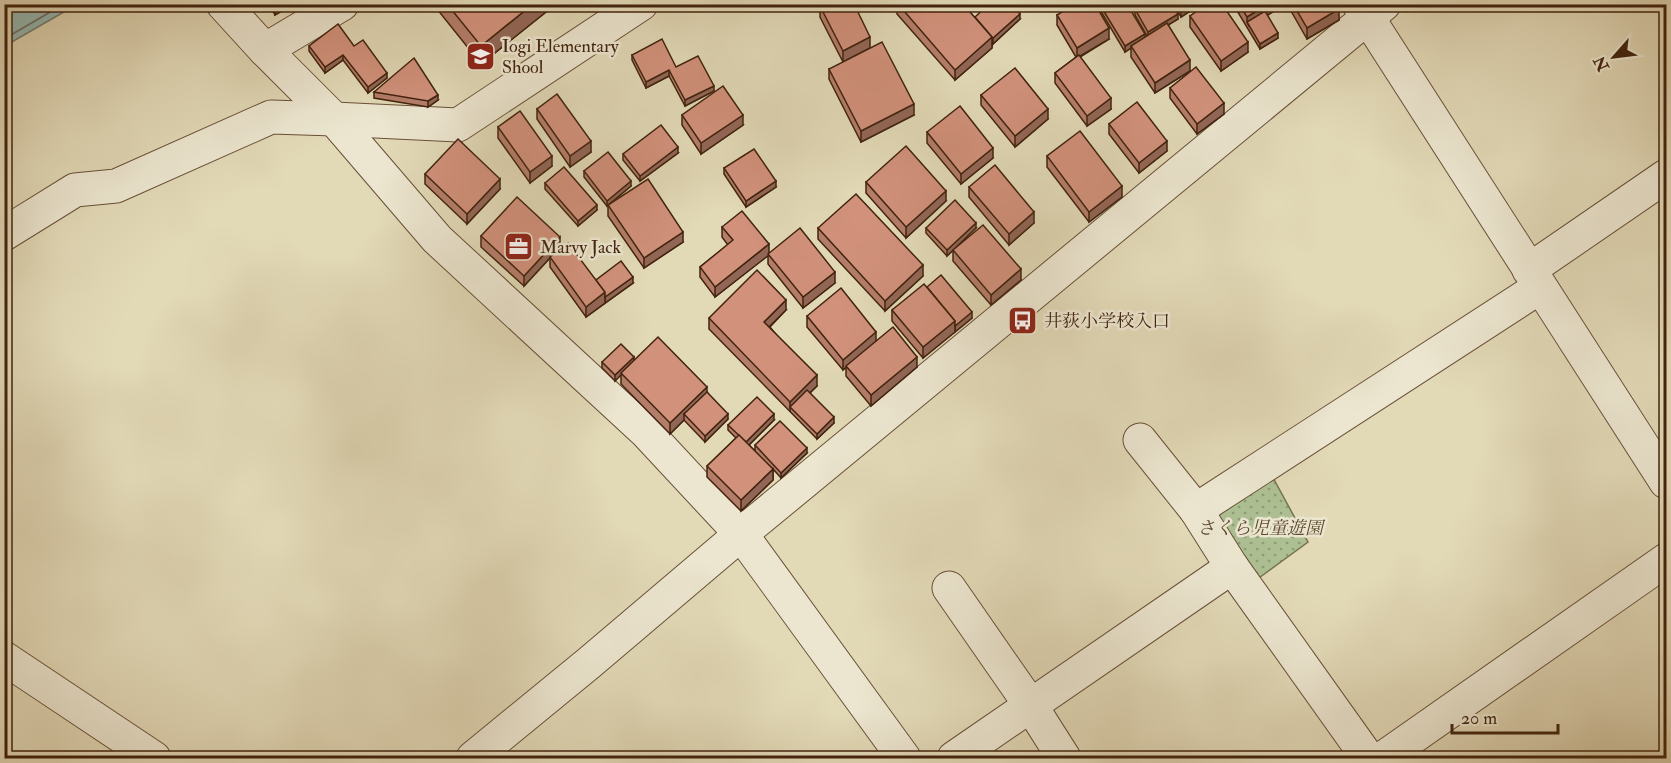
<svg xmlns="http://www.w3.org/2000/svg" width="1671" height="763" font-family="'IM FELL Double Pica','Noto Serif JP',serif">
	<defs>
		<pattern id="park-dots" width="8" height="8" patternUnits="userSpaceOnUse" patternTransform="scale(1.5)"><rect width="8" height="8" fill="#adc093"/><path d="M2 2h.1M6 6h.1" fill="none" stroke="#8e9c76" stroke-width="1.8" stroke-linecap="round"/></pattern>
	</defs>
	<rect width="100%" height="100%" fill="#e2d9b7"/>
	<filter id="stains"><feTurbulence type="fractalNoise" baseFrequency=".00333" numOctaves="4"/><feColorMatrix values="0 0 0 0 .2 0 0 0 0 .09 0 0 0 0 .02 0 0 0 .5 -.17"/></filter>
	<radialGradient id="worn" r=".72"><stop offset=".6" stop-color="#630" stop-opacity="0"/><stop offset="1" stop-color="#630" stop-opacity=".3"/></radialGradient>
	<path fill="url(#park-dots)" stroke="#777250" stroke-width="1.5" d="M 1271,474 L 1308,542 L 1252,583 L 1212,514 Z"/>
	<path fill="#96b9b5" stroke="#747d72" stroke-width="1.5" d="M 5,4 L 76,4 L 76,5 L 5,46 Z"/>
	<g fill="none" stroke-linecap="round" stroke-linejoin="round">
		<path stroke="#6c6e62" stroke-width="1.5" d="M 4,39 L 64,4"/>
		<defs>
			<g id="minor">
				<path d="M 223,4 L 265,50 L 334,119 L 437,239 L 647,433 L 741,534 L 904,758"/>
				<path d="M 1359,4 L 1666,482"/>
				<path d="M 265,50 L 342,4"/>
				<path d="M 4,234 L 75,190 L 116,186 L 271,117 L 334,119 L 458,125 L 641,4"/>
				<path d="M 1529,270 L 1666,176"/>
				<path d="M 1140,440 L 1196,510 L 1232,567 L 1368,758"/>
				<path d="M 1196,510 L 1540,287"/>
				<path d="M 949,588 L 1031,706 L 1064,758"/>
				<path d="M 4,658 L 154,758"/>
				<path d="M 473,758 L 589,663 L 741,534 L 1384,4"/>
				<path d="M 954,758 L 1232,567"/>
				<path d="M 1383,758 L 1666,560"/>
			</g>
		</defs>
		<use href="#minor" stroke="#695038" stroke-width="35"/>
		<use href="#minor" stroke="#ece6d0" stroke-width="33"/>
	</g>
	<g fill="#b47d6a" stroke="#41230e" stroke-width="1.5">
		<path d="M 269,4 L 294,4 L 275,15 Z"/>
		<path d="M 433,4 L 556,4 L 481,64 Z"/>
		<path d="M 897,4 L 963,4 L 975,18 L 1020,19 L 993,44 L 992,42 L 992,48 L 955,80 L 897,14 Z"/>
		<path d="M 1128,4 L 1172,4 L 1178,19 L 1168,25 L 1190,71 L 1155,93 L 1131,57 L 1131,48 L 1125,52 L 1100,10 L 1100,5 L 1145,37 L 1147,36 L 1135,15 L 1135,10 L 1132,12 Z"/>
		<path d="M 1173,4 L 1201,4 L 1181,17 Z"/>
		<path d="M 1233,4 L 1285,4 L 1267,15 L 1278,38 L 1260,49 Z"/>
		<path d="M 1287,4 L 1337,4 L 1339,20 L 1307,39 Z"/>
		<path d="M 820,6 L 870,48 L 843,62 L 820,17 Z"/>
		<path d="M 1057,15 L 1109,39 L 1080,57 L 1111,109 L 1087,126 L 1055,83 L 1055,73 L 1076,57 L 1057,25 Z"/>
		<path d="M 1190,16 L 1248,52 L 1221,71 L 1190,27 Z"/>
		<path d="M 309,46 L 354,46 L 387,78 L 368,93 L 343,60 L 325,73 L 309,51 Z"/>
		<path d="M 632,55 L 676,67 L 714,91 L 685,106 L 669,76 L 646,88 L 632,60 Z"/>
		<path d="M 829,69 L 914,115 L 861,142 L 829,79 Z"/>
		<path d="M 1170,88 L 1224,114 L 1197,134 L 1170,98 Z"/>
		<path d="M 374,92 L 438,100 L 428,107 L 374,98 Z"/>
		<path d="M 981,95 L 1048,119 L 1015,147 L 981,105 Z"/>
		<path d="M 537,109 L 591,152 L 570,167 L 537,119 Z"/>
		<path d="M 682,115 L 743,125 L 701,154 L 682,125 Z"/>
		<path d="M 1109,124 L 1167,151 L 1139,173 L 1109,134 Z"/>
		<path d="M 498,127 L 552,166 L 530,183 L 498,138 Z"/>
		<path d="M 927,132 L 993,158 L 961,184 L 927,143 Z"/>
		<path d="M 678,153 L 640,181 L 623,160 L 623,154 Z"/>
		<path d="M 1047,156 L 1122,197 L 1089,222 L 1047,167 Z"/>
		<path d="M 724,168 L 776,187 L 746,207 L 724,174 Z"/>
		<path d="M 584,171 L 631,186 L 611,203 L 683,242 L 644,268 L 608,216 L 608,205 L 607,206 L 584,177 Z"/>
		<path d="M 425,174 L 500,189 L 467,224 L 425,184 Z"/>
		<path d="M 866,182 L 946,201 L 906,238 L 866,193 Z"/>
		<path d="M 545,183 L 597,210 L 578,226 L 545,189 Z"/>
		<path d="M 969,187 L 1034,223 L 1009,245 L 969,197 Z"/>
		<path d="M 722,227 L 769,254 L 835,283 L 803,308 L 768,264 L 768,255 L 715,297 L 700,277 L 700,267 L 728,245 L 722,237 Z"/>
		<path d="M 818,228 L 923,276 L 885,311 L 818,239 Z"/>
		<path d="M 926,228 L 976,228 L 947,256 L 926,233 Z"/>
		<path d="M 481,236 L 560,247 L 554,254 L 596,280 L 633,283 L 586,317 L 550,267 L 550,258 L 524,286 L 481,247 Z"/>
		<path d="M 953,250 L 1021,280 L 991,305 L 953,261 Z"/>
		<path d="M 927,287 L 972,318 L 923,358 L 892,321 L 892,310 Z"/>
		<path d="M 786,310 L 770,327 L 817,386 L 810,393 L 834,423 L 817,439 L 709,329 L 709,318 Z"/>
		<path d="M 807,316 L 876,341 L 917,367 L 871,406 L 846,376 L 846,367 L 843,370 L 807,327 Z"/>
		<path d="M 634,361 L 707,392 L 728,419 L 705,442 L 684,420 L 670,434 L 621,384 L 621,374 L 615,381 L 602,368 L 602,362 Z"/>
		<path d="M 774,420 L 749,445 L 755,451 L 755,445 L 807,453 L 781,478 L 773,469 L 773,480 L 741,511 L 707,477 L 707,466 L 736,438 L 728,430 L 728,425 Z"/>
	</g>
	<g fill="#926656" stroke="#41230e" stroke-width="1.5">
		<path d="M 275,4 L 294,4 L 275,15 Z"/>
		<path d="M 533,4 L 556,4 L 481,64 L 481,46 Z"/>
		<path d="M 1136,4 L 1146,4 L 1132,12 L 1132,6 Z"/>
		<path d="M 1185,4 L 1201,4 L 1181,17 L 1181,7 Z"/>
		<path d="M 1268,4 L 1285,5 L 1249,26 L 1247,22 L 1247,17 Z"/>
		<path d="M 1339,9 L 1339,20 L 1307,39 L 1307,28 Z"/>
		<path d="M 1020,14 L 1020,19 L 993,44 L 993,38 Z"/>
		<path d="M 1178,14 L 1178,19 L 1148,37 L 1148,32 Z"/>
		<path d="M 1109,28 L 1109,39 L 1077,58 L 1077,48 Z"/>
		<path d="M 1278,33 L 1278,38 L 1260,49 L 1260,44 Z"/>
		<path d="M 1145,34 L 1145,40 L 1131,46 L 1131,48 L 1125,52 L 1125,46 Z"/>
		<path d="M 870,37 L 870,48 L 843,62 L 843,51 Z"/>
		<path d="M 992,37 L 992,48 L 955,80 L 955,70 Z"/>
		<path d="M 1248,42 L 1248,52 L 1221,71 L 1221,61 Z"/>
		<path d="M 343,55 L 343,60 L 325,73 L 325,67 Z"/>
		<path d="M 1190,60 L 1190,71 L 1155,93 L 1155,83 Z"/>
		<path d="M 669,70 L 669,76 L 646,88 L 646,82 Z"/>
		<path d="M 387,73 L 387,78 L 368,93 L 368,87 Z"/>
		<path d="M 714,86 L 714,91 L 685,106 L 685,100 Z"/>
		<path d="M 438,95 L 438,100 L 428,107 L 428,101 Z"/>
		<path d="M 1111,98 L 1111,109 L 1087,126 L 1087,116 Z"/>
		<path d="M 1224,103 L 1224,114 L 1197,134 L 1197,124 Z"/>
		<path d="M 914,104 L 914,115 L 861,142 L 861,131 Z"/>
		<path d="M 1048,109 L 1048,119 L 1015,147 L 1015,136 Z"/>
		<path d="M 743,115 L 743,125 L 701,154 L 701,143 Z"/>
		<path d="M 591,141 L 591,152 L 570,167 L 570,156 Z"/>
		<path d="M 1167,141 L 1167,151 L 1139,173 L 1139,163 Z"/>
		<path d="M 678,147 L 678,153 L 640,181 L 640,176 Z"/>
		<path d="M 993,148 L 993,158 L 961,184 L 961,174 Z"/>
		<path d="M 552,156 L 552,166 L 530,183 L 530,172 Z"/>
		<path d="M 500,179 L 500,189 L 467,224 L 467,214 Z"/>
		<path d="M 631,181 L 631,186 L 607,206 L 607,201 Z"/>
		<path d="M 776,181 L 776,187 L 746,207 L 746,201 Z"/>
		<path d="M 1122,186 L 1122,197 L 1089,222 L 1089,212 Z"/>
		<path d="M 946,191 L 946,201 L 906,238 L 906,227 Z"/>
		<path d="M 597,205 L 597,210 L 578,226 L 578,221 Z"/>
		<path d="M 1034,212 L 1034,223 L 1009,245 L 1009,234 Z"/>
		<path d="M 976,223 L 976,228 L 947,256 L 947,250 Z"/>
		<path d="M 683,232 L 683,242 L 644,268 L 644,258 Z"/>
		<path d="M 560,237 L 560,247 L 524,286 L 524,276 Z"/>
		<path d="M 769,244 L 769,255 L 715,297 L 715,287 Z"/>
		<path d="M 923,265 L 923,276 L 885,311 L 885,301 Z"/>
		<path d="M 1021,269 L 1021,280 L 991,305 L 991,295 Z"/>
		<path d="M 835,272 L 835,283 L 803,308 L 803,297 Z"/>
		<path d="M 633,277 L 633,283 L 605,303 L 605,297 Z"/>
		<path d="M 605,292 L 605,303 L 586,317 L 586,307 Z"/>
		<path d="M 786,300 L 786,310 L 764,332 L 764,322 Z"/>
		<path d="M 972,312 L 972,318 L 955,332 L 955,326 Z"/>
		<path d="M 955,321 L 955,332 L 923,358 L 923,347 Z"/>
		<path d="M 876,332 L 876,342 L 843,370 L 843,360 Z"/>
		<path d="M 634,357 L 634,362 L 615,381 L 615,375 Z"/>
		<path d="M 917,357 L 917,367 L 871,406 L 871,395 Z"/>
		<path d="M 817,375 L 817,386 L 793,409 L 790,407 L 790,412 L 790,402 Z"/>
		<path d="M 707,387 L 707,397 L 684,414 L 684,420 L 670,434 L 670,423 Z"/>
		<path d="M 728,414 L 728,419 L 705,442 L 705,436 Z"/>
		<path d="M 774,414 L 774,420 L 746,448 L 746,442 Z"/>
		<path d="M 834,417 L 834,423 L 817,439 L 817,434 Z"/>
		<path d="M 807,448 L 807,453 L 781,478 L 781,473 Z"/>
		<path d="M 773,469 L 773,480 L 741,511 L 741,500 Z"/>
	</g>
	<g fill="#d1917b" stroke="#41230e" stroke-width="1.5">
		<path d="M 447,4 L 533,4 L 481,46 Z"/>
		<path d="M 824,4 L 854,4 L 870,37 L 843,51 L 820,6 Z"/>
		<path d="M 898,4 L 963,4 L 992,37 L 955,70 Z"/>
		<path d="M 989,4 L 1012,4 L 1020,14 L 993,38 L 975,17 Z"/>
		<path d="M 1074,4 L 1095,4 L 1109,28 L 1077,48 L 1057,15 Z"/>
		<path d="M 1127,4 L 1145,34 L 1125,46 L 1100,5 Z"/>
		<path d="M 1143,4 L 1172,4 L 1178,14 L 1148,32 L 1135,9 Z"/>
		<path d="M 1207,4 L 1222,4 L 1248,42 L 1221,61 L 1190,16 Z"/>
		<path d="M 1239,4 L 1268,4 L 1247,17 Z"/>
		<path d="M 1293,4 L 1337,4 L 1339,9 L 1307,28 Z"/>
		<path d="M 1265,11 L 1278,33 L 1260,44 L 1247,22 Z"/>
		<path d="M 1167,23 L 1190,60 L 1155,83 L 1131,46 Z"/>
		<path d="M 338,24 L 354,46 L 363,40 L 387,73 L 368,87 L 343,55 L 325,67 L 309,46 Z"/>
		<path d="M 662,39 L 676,67 L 698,56 L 714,86 L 685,100 L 669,70 L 646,82 L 632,55 Z"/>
		<path d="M 882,42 L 914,104 L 861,131 L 829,69 Z"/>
		<path d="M 1079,55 L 1111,98 L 1087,116 L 1055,73 Z"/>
		<path d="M 414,58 L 438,95 L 428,101 L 374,92 Z"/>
		<path d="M 1196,67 L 1224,103 L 1197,124 L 1170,88 Z"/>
		<path d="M 1015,68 L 1048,109 L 1015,136 L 981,95 Z"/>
		<path d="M 723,86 L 743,115 L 701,143 L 682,115 Z"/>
		<path d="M 557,94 L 591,141 L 570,156 L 537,109 Z"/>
		<path d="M 1137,102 L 1167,141 L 1139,163 L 1109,124 Z"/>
		<path d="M 960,106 L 993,148 L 961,174 L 927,132 Z"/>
		<path d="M 520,111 L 552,156 L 530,172 L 498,127 Z"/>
		<path d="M 661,125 L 678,147 L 640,176 L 623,154 Z"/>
		<path d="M 1080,131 L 1122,186 L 1089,212 L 1047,156 Z"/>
		<path d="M 458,139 L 500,179 L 467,214 L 425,174 Z"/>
		<path d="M 906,146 L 946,191 L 906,227 L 866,182 Z"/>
		<path d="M 754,149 L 776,181 L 746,201 L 724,168 Z"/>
		<path d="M 608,152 L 631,181 L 607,201 L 584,171 Z"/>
		<path d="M 995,165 L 1034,212 L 1009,234 L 969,187 Z"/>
		<path d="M 564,167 L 597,205 L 578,221 L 545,183 Z"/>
		<path d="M 648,179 L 683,232 L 644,258 L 608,205 Z"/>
		<path d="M 856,194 L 923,265 L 885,301 L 818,228 Z"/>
		<path d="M 517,197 L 560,237 L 524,276 L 481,236 Z"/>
		<path d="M 955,200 L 976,223 L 947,250 L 926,228 Z"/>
		<path d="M 742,211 L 769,244 L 715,287 L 700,267 L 733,240 L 722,227 Z"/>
		<path d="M 983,225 L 1021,269 L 991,295 L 953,250 Z"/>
		<path d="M 800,228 L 835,272 L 803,297 L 768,254 Z"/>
		<path d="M 568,243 L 605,292 L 586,307 L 550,257 Z"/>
		<path d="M 621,261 L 633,277 L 605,297 L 605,292 L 596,280 Z"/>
		<path d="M 757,270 L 786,300 L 764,322 L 817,375 L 790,402 L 709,318 Z"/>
		<path d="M 941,275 L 972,312 L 955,326 L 955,321 L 927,287 Z"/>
		<path d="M 924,284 L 955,321 L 923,347 L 892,310 Z"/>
		<path d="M 841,288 L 876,332 L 843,360 L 807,316 Z"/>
		<path d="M 893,327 L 917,357 L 871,395 L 846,366 Z"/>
		<path d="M 658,337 L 707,387 L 670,423 L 621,373 Z"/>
		<path d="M 621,344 L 634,357 L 615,375 L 602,362 Z"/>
		<path d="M 807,390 L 834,417 L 817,434 L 790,407 Z"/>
		<path d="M 707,392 L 728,414 L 705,436 L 684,414 Z"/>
		<path d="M 757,397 L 774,414 L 746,442 L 728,425 Z"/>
		<path d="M 780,421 L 807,448 L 781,473 L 755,445 Z"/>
		<path d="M 739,435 L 773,469 L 741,500 L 707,466 Z"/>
	</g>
	<defs>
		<symbol id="school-square" viewBox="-11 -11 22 22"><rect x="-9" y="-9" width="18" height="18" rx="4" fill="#8f2418" stroke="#ece6d0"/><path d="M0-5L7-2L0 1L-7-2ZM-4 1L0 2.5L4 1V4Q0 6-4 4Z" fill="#fff"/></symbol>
		<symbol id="office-square" viewBox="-11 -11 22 22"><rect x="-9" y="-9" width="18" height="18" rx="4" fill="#8f2418" stroke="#ece6d0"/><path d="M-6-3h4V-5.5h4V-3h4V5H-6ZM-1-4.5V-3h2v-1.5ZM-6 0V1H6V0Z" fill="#fff"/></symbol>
		<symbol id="bus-square" viewBox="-11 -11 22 22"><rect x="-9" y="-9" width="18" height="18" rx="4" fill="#8f2418" stroke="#ece6d0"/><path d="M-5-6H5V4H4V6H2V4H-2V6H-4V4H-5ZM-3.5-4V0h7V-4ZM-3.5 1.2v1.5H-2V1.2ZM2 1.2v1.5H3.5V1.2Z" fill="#fff"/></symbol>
	</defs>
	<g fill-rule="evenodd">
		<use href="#school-square" x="464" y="40" width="33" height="33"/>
		<use href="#office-square" x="502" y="230" width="33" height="33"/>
		<use href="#bus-square" x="1006" y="304" width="33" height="33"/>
	</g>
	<g text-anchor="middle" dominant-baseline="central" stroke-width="5" stroke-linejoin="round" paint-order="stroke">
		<g font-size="18" fill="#41230e" stroke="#ece6d0" text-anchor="start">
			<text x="502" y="46">Iogi Elementary<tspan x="502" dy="21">Shool</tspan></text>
			<text x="540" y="247">Marvy Jack</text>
			<text x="1044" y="321">井荻小学校入口</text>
		</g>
		<g font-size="18" font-style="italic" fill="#5c4a2f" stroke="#ece6d0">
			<text x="1260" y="528">さくら児童遊園</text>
		</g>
	</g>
	<rect width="1671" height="763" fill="none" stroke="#e2d9b7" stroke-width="24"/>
	<rect x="6" y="6" width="1659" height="751" fill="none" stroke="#41230e" stroke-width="3"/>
	<rect x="12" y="12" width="1647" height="739" fill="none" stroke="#41230e" stroke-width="1.5"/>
	<g transform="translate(1614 57) rotate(242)" stroke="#ece6d0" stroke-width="4.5" paint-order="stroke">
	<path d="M0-4.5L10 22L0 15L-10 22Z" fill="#41230e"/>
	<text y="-9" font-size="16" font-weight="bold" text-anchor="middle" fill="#41230e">N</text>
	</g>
	<path d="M1452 724v9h106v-9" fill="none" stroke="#41230e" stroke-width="3"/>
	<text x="1461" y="724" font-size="18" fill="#41230e" stroke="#ece6d0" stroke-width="4.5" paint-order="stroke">20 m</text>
	<rect width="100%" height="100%" filter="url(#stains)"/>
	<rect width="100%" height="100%" fill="url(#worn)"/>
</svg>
